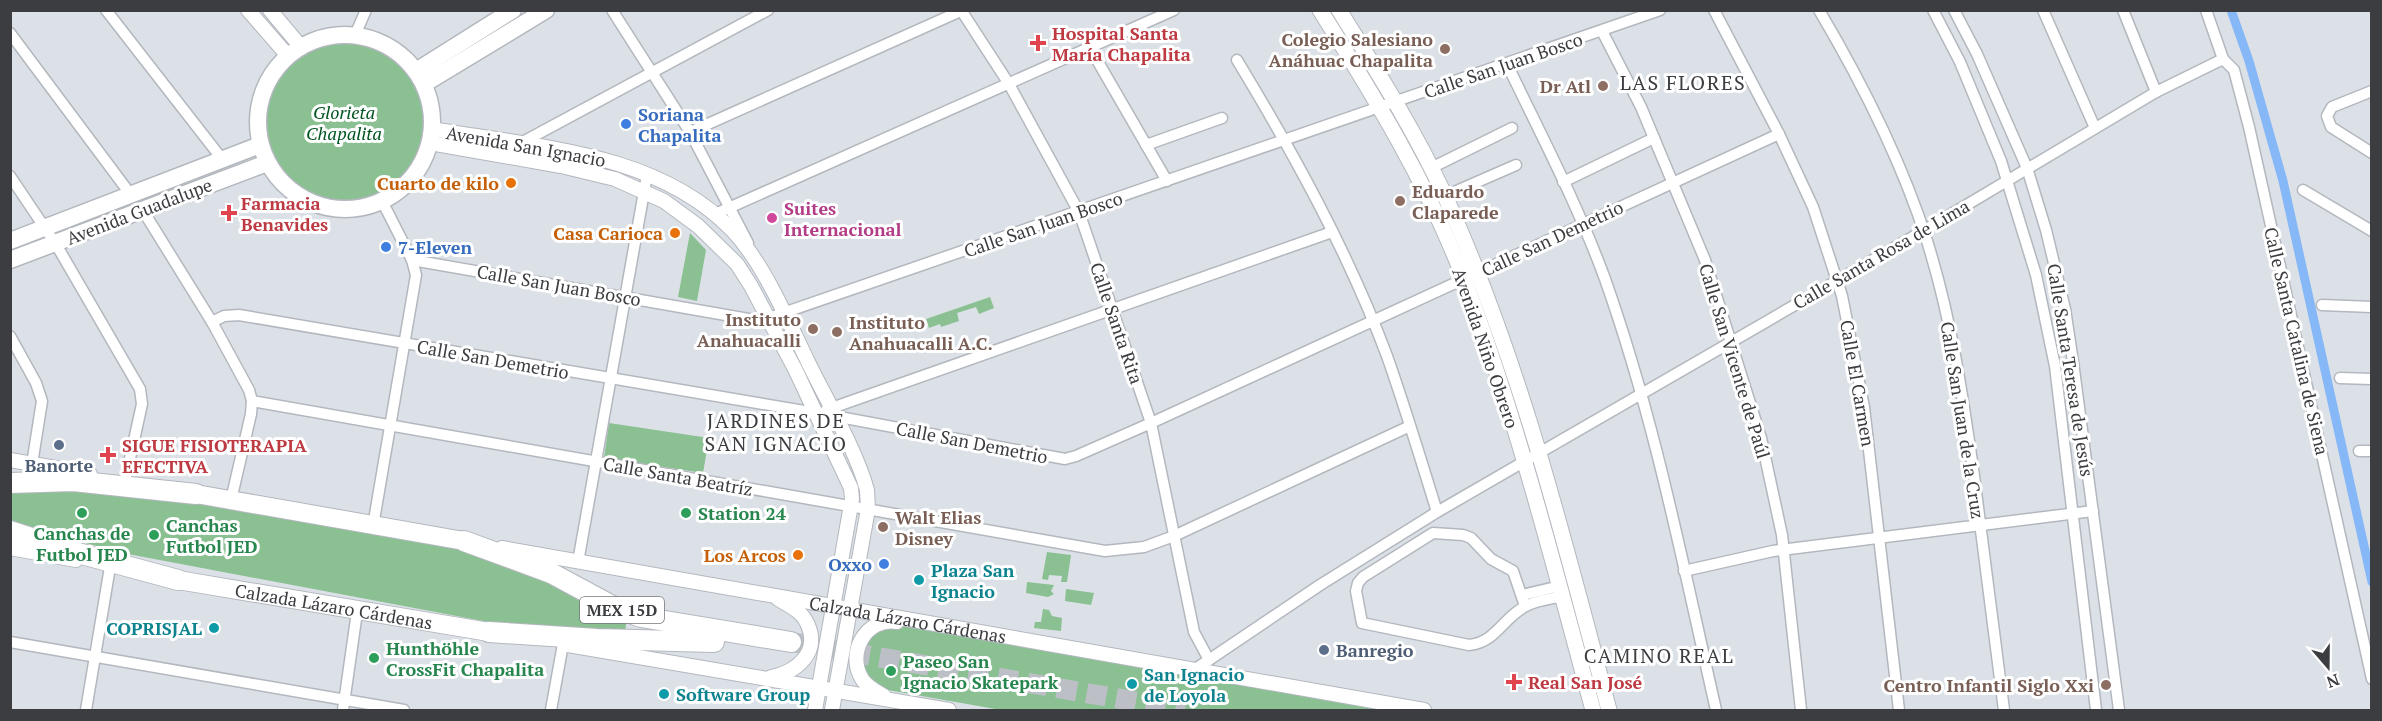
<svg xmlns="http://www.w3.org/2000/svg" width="2382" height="721" font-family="'PT Serif',serif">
	<rect width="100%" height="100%" fill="#dce1e8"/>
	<g fill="#8ac092">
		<circle cx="344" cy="122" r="80"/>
		<path d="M 690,233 L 706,250 L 697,301 L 678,297 Z"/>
		<path d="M 990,297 L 994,308 L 979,314 L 976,307 L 957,313 L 959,321 L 941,327 L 940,324 L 929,328 L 926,319 Z"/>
		<path d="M 609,423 L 709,438 L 703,473 L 604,458 Z"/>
		<path d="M 10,488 L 123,492 L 185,500 L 463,549 L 508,562 L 626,624 L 625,633 L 499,624 L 128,554 L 11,524 Z"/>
		<path d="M 1047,552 L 1071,555 L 1067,582 L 1061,582 L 1062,576 L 1049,575 L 1048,580 L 1042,579 Z"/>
		<path d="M 1027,582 L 1054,585 L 1051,591 L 1054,594 L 1048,597 L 1026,593 Z"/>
		<path d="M 1066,589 L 1094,593 L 1091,605 L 1065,601 Z"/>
		<path d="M 1043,609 L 1049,610 L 1052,616 L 1062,618 L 1061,631 L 1034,628 L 1035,622 L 1041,622 Z"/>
		<path d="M 896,625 L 1389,710 L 1001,710 L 882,689 L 863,676 L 861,649 L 873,629 Z"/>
	</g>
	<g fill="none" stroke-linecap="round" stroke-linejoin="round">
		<path stroke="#86b8f8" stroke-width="9" d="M 2231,10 L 2249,61 L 2283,181 L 2372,582"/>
		<path stroke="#bcc0c6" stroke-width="20" stroke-dasharray="20 10" stroke-linecap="butt" d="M 791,642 L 1185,710"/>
		<defs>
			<g id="minor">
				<path d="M 106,10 L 222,159"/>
				<path d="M 612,10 L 690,132 L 748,243"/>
				<path d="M 961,10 L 1009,84 L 1079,212 L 1151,423 L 1194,632 L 1209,660"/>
				<path d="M 1714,10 L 1779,134 L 1813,207 L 1842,296 L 1864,407 L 1899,710"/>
				<path d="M 1819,10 C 1861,81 1902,162 1927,241 C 1951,317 1963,397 1974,476 C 1984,554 1994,632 2004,710"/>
				<path d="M 1933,10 L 1960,62 L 2001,161 L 2036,275 L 2055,366 L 2096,710"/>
				<path d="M 1954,10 L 1977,54 L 2027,168 L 2046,230 L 2065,309 L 2073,362 L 2119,710"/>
				<path d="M 2043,10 L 2095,128"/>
				<path d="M 2123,10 L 2156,92"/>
				<path d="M 2206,10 L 2223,59 L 2234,70 L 2249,127 L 2372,679"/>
				<path d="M 1602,31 L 1641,107 L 1705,260 L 1761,438 L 1782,535 L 1801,710"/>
				<path d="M 10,33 L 131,195"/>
				<path d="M 355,35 L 366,10"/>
				<path d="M 1090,48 L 1167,181"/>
				<path d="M 1237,60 C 1294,154 1348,252 1387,356 C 1405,407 1421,460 1437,512"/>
				<path d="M 1507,64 C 1541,135 1578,205 1605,279 C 1655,420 1683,565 1716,710"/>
				<path d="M 2372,91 L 2332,107 L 2327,116 L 2331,127 L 2372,153"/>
				<path d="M 690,132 L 963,10"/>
				<path d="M 1146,145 L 1222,118"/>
				<path d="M 517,158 L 519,144 L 768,10"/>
				<path d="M 1431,168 L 1512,128"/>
				<path d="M 10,176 L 57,246 L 140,389 L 142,404 L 125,481"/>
				<path d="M 1563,182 L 1654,138"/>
				<path d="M 2303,190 L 2372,231"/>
				<path d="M 1445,196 L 1516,165"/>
				<path d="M 142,209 L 212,322 L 249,390 L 252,401 L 251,414 L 231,500"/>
				<path d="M 715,214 L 1174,10"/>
				<path d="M 412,260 L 760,321 L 1660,10"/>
				<path d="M 2322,305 L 2372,307"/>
				<path d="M 212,322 L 224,316 L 239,315 L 834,416 L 1065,459 L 1076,456 L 1151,423 L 1779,134"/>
				<path d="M 10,336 L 36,383 L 42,401 L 32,464"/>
				<path d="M 2340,378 L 2372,379"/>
				<path d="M 252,401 L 1105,551 L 1144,547 L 1174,536 L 1410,426"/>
				<path d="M 826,410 L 1332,232"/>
				<path d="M 2359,451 L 2372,451"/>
				<path d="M 373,526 L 416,275 L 412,260 L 382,201"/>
				<path d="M 578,562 L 647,175"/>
				<path d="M 1684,571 L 1773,551 L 2093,511"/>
				<path d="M 1522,595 L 1560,586"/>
				<path d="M 1525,606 L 1513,571 L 1491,559 L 1471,538 L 1463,535 L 1433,533 L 1363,577 L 1358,583 L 1356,591 L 1362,623 L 1469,645 C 1497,642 1503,617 1526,606 C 1536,600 1551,599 1563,596"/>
				<path d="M 10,642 L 404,710"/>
				<path d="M 1194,670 L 1320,585 L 1437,512 L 1923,231 L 2156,92 L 2223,59"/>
				<path d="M 86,710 L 110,567"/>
				<path d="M 343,710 L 357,612"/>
				<path d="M 551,710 L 563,644"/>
			</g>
			<g id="tertiary">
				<path d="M 248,10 L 288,56"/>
				<path d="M 270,10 L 301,47"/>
				<path d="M 432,129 C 534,147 657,151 733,231 C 764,264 788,321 808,362 C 826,399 857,452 867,490 L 868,509 L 832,710"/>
				<path d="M 430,143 L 561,166 L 615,179 L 664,201 L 698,226 L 737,264 L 751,286 L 795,369 L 851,488 L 852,499 L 815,710"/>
				<path d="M 10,460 L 90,474"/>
				<path d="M 10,548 L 76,560"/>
				<path id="s1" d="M 502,548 L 1424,710"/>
				<path d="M 568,645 L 949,710"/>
				<path d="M 771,677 C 797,672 821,652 807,623 C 802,611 788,605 778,599"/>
				<path d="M 884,696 C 876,691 867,687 862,679 C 846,653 866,617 897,622"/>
			</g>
			<g id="secondary">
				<path d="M 1320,10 C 1374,96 1428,184 1464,279 C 1517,419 1554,566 1593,710"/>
				<path d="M 1339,10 C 1377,71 1415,131 1445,196 C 1520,361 1563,536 1609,710"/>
			</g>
			<g id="primary">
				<circle cx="345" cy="122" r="87"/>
				<path d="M 416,71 L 513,10"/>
				<path d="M 424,84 L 546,10"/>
				<path d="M 10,241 L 260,145"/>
				<path d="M 10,260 L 267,163"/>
			</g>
			<g id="trunk">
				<path d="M 196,494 L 464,541"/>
				<path id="s2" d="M 178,580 L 489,632"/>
			</g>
			<g id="motorway">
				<path d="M 10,483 L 73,481 L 196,494"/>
				<path d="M 10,531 L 78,553 L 178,580"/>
				<path d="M 464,541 L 551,573 L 616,608 L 641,617 L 791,642"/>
				<path d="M 489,632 L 597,639 L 714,642"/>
			</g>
		</defs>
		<use href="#minor" stroke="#b3b7be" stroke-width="13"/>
		<use href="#tertiary" stroke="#b3b7be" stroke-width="16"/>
		<use href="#secondary" stroke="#b3b7be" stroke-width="17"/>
		<use href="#primary" stroke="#b3b7be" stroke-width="19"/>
		<use href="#trunk" stroke="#b3b7be" stroke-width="20"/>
		<use href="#motorway" stroke="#b3b7be" stroke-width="22"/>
		<use href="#minor" stroke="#fff" stroke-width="10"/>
		<use href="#tertiary" stroke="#fff" stroke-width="14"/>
		<use href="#secondary" stroke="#fff" stroke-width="15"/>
		<use href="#primary" stroke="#fff" stroke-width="16"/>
		<use href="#trunk" stroke="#fff" stroke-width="18"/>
		<use href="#motorway" stroke="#fff" stroke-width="20"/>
	</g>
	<g fill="#e0444e" stroke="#fff" stroke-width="2">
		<path d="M1035 34h6v6h6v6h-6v6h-6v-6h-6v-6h6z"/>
		<path d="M226 204h6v6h6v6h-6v6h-6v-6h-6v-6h6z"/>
		<path d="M105 446h6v6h6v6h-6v6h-6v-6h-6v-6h6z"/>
		<path d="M1511 673h6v6h6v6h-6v6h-6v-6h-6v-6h6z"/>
	</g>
	<g fill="#8d6e63" stroke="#fff" stroke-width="2">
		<circle cx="1445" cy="49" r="6"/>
		<circle cx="1603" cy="86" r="6"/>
		<circle cx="1400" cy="201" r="6"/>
		<circle cx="813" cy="329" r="6"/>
		<circle cx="837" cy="332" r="6"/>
		<circle cx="883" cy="527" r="6"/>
		<circle cx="2106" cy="685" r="6"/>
	</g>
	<g fill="#3f7fe0" stroke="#fff" stroke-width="2">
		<circle cx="626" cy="124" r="6"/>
		<circle cx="386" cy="247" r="6"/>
		<circle cx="884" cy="564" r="6"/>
	</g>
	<g fill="#e8710a" stroke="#fff" stroke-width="2">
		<circle cx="511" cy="183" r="6"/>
		<circle cx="675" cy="233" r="6"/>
		<circle cx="798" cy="555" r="6"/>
	</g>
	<circle fill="#d1479c" stroke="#fff" stroke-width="2" cx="772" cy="218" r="6"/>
	<g fill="#5c6f8a" stroke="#fff" stroke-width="2">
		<circle cx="59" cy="445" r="6"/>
		<circle cx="1324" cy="650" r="6"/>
	</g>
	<g fill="#2e9e5b" stroke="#fff" stroke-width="2">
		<circle cx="82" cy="513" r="6"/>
		<circle cx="686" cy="513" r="6"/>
		<circle cx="154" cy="535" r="6"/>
		<circle cx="374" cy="658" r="6"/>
		<circle cx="891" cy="671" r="6"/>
	</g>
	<g fill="#0f9aa8" stroke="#fff" stroke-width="2">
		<circle cx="919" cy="580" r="6"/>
		<circle cx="214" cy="628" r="6"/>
		<circle cx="1132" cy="684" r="6"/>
		<circle cx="664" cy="694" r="6"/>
	</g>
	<g text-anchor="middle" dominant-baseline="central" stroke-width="6" stroke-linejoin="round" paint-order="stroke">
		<rect fill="#fff" stroke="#767779" stroke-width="1.5" x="580" y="597" width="84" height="26" rx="4.5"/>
		<g font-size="16" font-weight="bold" fill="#3b3d40">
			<text x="622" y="610">MEX 15D</text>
		</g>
		<g font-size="18" font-weight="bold" fill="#be3a42" stroke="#fff" text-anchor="start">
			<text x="1052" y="33">Hospital Santa<tspan x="1052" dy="21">María Chapalita</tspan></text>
			<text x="241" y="203">Farmacia<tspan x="241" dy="21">Benavides</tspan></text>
			<text x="122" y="445">SIGUE FISIOTERAPIA<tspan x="122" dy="21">EFECTIVA</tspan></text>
			<text x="1528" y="682">Real San José</text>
		</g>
		<g font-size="18" font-weight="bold" fill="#785e54" stroke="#fff" text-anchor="end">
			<text x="1433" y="39">Colegio Salesiano<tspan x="1433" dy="21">Anáhuac Chapalita</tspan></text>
			<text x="1591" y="86">Dr Atl</text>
			<text x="1412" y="191" text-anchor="start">Eduardo<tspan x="1412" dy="21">Claparede</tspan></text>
			<text x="801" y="319">Instituto<tspan x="801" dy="21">Anahuacalli</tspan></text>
			<text x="849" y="322" text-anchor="start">Instituto<tspan x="849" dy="21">Anahuacalli A.C.</tspan></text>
			<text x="895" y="517" text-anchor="start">Walt Elias<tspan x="895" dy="21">Disney</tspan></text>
			<text x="2094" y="685">Centro Infantil Siglo Xxi</text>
		</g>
		<g font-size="18" fill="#3b3d40" stroke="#fff">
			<text transform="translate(1503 65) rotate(-19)">Calle San Juan Bosco</text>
			<text transform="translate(526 146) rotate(10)">Avenida San Ignacio</text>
			<text transform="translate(139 211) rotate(-21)">Avenida Guadalupe</text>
			<text transform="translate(1043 224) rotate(-19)">Calle San Juan Bosco</text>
			<text transform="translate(1552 238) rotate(-25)">Calle San Demetrio</text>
			<text transform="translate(1881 254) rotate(-30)">Calle Santa Rosa de Lima</text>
			<text transform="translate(559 285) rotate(10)">Calle San Juan Bosco</text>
			<text transform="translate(1117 323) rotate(71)">Calle Santa Rita</text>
			<text transform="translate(2297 341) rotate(77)">Calle Santa Catalina de Siena</text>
			<text transform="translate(1486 348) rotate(71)">Avenida Niño Obrero</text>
			<text transform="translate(493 359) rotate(10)">Calle San Demetrio</text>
			<text transform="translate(1735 361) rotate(73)">Calle San Vicente de Paúl</text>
			<text transform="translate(2071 370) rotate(81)">Calle Santa Teresa de Jesús</text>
			<text transform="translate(1858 383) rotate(80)">Calle El Carmen</text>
			<text transform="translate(1963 420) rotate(81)">Calle San Juan de la Cruz</text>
			<text transform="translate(972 442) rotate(11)">Calle San Demetrio</text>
			<text transform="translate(678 476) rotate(10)">Calle Santa Beatríz</text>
			<text stroke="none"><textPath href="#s2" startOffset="158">Calzada Lázaro Cárdenas</textPath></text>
			<text stroke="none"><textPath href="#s1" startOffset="412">Calzada Lázaro Cárdenas</textPath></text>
		</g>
		<g font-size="18" font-style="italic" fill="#025521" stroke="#fff">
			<text x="344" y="112">Glorieta<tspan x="344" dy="21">Chapalita</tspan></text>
		</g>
		<g font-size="18" font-weight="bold" fill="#366cbe" stroke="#fff" text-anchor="start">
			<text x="638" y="114">Soriana<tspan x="638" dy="21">Chapalita</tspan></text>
			<text x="398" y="247">7-Eleven</text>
			<text x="872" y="564" text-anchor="end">Oxxo</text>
		</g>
		<g font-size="18" font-weight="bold" fill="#c56008" stroke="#fff" text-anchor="end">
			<text x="499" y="183">Cuarto de kilo</text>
			<text x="663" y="233">Casa Carioca</text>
			<text x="786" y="555">Los Arcos</text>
		</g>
		<g font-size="18" font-weight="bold" fill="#b23c85" stroke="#fff" text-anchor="start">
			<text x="784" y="208">Suites<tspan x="784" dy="21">Internacional</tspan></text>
		</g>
		<g font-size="18" font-weight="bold" fill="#4e5e75" stroke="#fff">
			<text x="59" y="465">Banorte</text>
			<text x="1336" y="650" text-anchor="start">Banregio</text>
		</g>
		<g font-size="18" font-weight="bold" fill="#27864d" stroke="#fff" text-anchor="start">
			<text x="698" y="513">Station 24</text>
			<text x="166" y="525">Canchas<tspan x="166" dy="21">Futbol JED</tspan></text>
			<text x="82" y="533" text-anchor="middle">Canchas de<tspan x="82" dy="21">Futbol JED</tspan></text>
			<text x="386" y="648">Hunthöhle<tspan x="386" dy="21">CrossFit Chapalita</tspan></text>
			<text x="903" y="661">Paseo San<tspan x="903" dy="21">Ignacio Skatepark</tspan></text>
		</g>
		<g font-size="18" font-weight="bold" fill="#0d838f" stroke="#fff" text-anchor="start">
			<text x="931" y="570">Plaza San<tspan x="931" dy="21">Ignacio</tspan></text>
			<text x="202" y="628" text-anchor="end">COPRISJAL</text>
			<text x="1144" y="674">San Ignacio<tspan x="1144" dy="21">de Loyola</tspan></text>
			<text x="676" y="694">Software Group</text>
		</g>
		<g font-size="20" letter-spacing="1.5" fill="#3b3d40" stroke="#fff">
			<text x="1683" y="82">LAS FLORES</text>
			<text x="776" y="420">JARDINES DE<tspan x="776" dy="23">SAN IGNACIO</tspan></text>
			<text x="1659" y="655">CAMINO REAL</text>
		</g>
	</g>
	<rect width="2382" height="721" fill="none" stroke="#3b3d40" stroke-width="24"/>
	<g transform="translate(2328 667) rotate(160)" stroke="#ffffff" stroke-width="4.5" paint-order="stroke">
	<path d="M0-4.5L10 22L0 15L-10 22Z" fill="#3b3d40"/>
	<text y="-9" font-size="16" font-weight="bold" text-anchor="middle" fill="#3b3d40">N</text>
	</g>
</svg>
